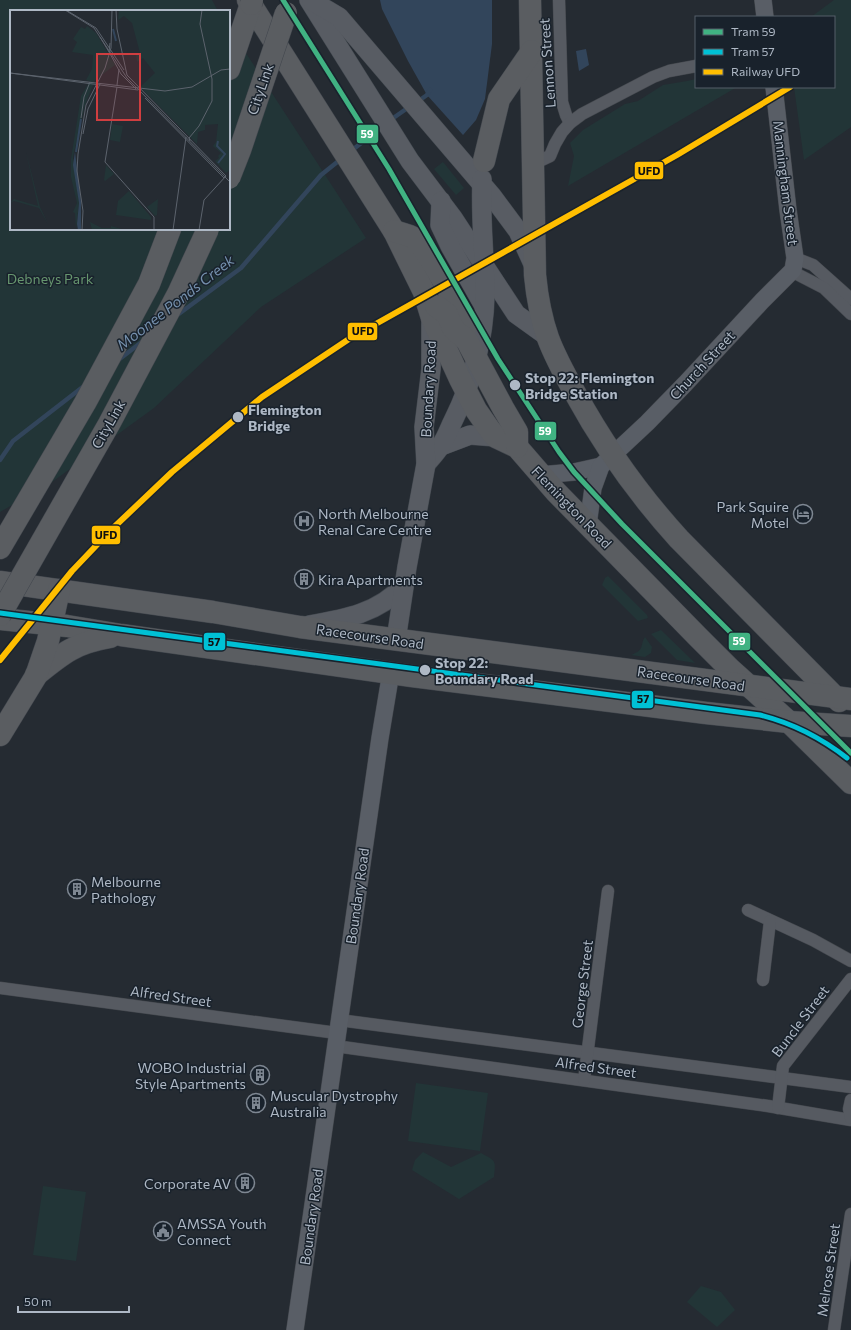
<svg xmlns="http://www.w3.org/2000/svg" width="851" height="1330" font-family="Commissioner,sans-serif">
	<rect width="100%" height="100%" fill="#252b32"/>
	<g fill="#223537">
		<path d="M 0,0 L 212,0 L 218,11 L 11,11 L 11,229 L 229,229 L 229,27 L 366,238 L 261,307 L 154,408 L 52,482 L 0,512 Z"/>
		<path d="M 834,0 L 851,0 L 851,127 L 804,160 L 794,87 L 834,87 L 834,17 L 811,17 Z"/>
		<path d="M 696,79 L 696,87 L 737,87 L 568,186 L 574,156 L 570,143 L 583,130 L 625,104 L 638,101 L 663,85 L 687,81 Z"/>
		<path d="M 443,162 L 464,188 L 456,195 L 434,169 Z"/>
		<path d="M 608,576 L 647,615 L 648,618 L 638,621 L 602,585 L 605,578 Z"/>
		<path d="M 661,630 L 695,663 L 677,660 L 651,634 Z"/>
		<path d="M 645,637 L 652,647 L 651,653 L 645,657 L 631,655 C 646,649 639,646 645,637 Z"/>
		<path d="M 416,1083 L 488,1093 L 480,1151 L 408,1141 Z"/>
		<path d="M 423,1152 L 451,1167 L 481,1153 C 496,1161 496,1160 494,1177 L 459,1199 L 412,1170 L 415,1160 Z"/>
		<path d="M 43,1186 L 86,1192 L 76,1261 L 33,1255 Z"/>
		<path d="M 701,1286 L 721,1292 L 735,1310 L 717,1327 L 687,1302 Z"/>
	</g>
	<g fill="#32455b">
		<path d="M 380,0 L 492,0 L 492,44 L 485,99 L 476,120 L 463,135 L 427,95 L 408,61 L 382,9 Z"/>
		<path d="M 586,49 L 589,65 L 579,71 L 576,51 Z"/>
	</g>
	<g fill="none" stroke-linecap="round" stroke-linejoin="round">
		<g stroke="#32455b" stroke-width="4.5">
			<path d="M 417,102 L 427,95 L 430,90"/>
			<path d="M 389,121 L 409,107"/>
			<path d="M 351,151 L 383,126"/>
			<path d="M 176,316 L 241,268 L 321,175 L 341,159"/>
			<path d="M 117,361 L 143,341"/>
			<path d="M 0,460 L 13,441 L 84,386"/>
		</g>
		<defs>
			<g id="street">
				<path d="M 559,0 L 562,102 L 566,115 L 570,123"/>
				<path d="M 533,164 L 550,156 L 555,144 L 562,132 L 570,123 L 582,114 L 653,77 L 669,71 L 696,66"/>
				<path d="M 795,258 L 813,265 L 851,299"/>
				<path d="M 791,271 L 824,288 L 851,314"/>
				<path d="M 748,910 L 813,940 L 851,961"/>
				<path d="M 763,980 L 770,921"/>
				<path d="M 0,988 L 337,1033"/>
				<path d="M 339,1020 L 851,1087"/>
				<path d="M 335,1046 L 768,1106 L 851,1120"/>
				<path d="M 584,1080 L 608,891"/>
				<path d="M 851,1100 L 849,1109 L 851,1118"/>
				<path d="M 778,1108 L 783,1066 L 851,979"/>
				<path d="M 834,1330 L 851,1214"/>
			</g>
			<g id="secondary">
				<path d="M 763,0 L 765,17"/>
				<path d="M 540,475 L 574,472 L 601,466"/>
				<path d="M 588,525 L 593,488 L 601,466 L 647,423 L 685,384 L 762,301 L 793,270 L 795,258 L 788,210 L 774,87"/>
				<path d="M 295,1330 L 380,738 L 391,672"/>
			</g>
			<g id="primary">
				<path d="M 309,0 L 410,161 L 453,218 L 516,314 L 548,337"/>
				<path d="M 312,1 L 339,17 L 492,196 L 518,231 L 534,266"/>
				<path d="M 441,201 L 440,225 L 450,246 L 484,306"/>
				<path d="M 441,446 L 470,435 L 496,437"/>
				<path d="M 426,464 C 431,458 437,452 441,445 C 446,438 449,429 453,421 C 473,381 484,340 485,295 C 485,256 480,218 482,179"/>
				<path d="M 309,625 C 345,619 379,613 404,585"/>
				<path d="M 396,640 L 407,567 L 426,464 L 424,427 L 431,369 L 431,318"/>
			</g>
			<g id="highway">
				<path d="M 248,0 L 394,231 L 424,292 L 432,318 L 460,379 L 476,410 L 490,430 L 496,437 L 517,447 L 556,492 L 699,638 L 729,668 L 789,722 L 851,783"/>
				<path d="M 530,0 L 535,275 C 537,296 541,318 548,338 C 555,357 565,375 575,393 C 604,446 639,495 679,539 L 839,701"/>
				<path d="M 229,69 L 251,4"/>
				<path d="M 484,161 L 499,99 L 532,51"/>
				<path d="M 394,231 C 400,233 409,235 414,238 C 426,247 461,311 466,327"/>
				<path d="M 436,306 L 447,314 L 453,328 L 467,341 L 503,408 L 517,432 L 517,447"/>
				<path d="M 0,548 L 85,403 L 149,284 L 170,229"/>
				<path d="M 0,582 L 213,612 L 300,627 L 851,699"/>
				<path d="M 0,619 L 67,626 L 121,635 L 412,676 L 706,713 L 789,722 L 851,726"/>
				<path d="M 36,675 C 63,653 75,643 110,637"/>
				<path d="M 0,735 L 36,676 L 48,641 L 59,590"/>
			</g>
		</defs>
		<use href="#street" stroke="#43474d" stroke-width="13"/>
		<use href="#secondary" stroke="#43474d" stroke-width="18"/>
		<use href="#primary" stroke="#42484f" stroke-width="20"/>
		<use href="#highway" stroke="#42474e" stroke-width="23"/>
		<use href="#street" stroke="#565a61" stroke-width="12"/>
		<use href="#secondary" stroke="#595e66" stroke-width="17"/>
		<use href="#primary" stroke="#585c63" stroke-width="19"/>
		<use href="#highway" stroke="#5a5d61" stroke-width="22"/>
		<defs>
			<g id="highway-bridge">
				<path d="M 251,4 L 252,0"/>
				<path d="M 229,178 L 240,150 L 286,13"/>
				<path d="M 0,615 L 109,424 L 178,294 L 208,229"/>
			</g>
		</defs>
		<use href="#highway-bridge" stroke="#42474e" stroke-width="23" stroke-linecap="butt"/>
		<use href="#highway-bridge" stroke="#5a5d61" stroke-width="22"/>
		<defs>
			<path id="rail-1" d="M 0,660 L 72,571 L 111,530 L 172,472 L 262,397 L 349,339 L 677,155 L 790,87"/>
		</defs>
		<use href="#rail-1" stroke="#19222c" stroke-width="9"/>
		<use href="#rail-1" stroke="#ffbe00" stroke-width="6"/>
		<defs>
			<path id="tram-1" d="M 283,0 L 389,169 L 498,359 L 559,452 L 574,472 L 622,524 L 851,753"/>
			<path id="tram-2" d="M 0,613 L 760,715 C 792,723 820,737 847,758"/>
		</defs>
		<use href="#tram-1" stroke="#19222c" stroke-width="8"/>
		<use href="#tram-2" stroke="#19222c" stroke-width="8"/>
		<use href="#tram-1" stroke="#40b282" stroke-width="5"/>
		<use href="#tram-2" stroke="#00c1d5" stroke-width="5"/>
	</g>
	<defs>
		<symbol id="hotel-ring" viewBox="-11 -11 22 22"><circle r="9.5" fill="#19222c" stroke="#7e8792" stroke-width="1.5"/><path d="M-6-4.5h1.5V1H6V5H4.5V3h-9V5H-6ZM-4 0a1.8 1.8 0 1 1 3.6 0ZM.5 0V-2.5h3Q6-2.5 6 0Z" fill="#7e8792"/></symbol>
		<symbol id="hospital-ring" viewBox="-11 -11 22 22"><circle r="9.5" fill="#19222c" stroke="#7e8792" stroke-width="1.5"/><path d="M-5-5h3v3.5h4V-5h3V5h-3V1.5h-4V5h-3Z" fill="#7e8792"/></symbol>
		<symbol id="building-ring" viewBox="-11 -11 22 22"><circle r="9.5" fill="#19222c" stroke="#7e8792" stroke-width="1.5"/><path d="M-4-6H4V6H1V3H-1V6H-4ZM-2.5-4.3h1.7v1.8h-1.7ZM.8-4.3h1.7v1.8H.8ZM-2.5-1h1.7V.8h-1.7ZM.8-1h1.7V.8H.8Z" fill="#7e8792"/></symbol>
		<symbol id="civic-ring" viewBox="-11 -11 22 22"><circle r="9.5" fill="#19222c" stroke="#7e8792" stroke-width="1.5"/><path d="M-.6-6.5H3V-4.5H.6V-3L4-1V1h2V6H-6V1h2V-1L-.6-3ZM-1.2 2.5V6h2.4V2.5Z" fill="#7e8792"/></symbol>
	</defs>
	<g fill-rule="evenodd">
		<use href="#hotel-ring" x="792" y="503" width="22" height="22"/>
		<use href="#hospital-ring" x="293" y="510" width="22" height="22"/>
		<use href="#building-ring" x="293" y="568" width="22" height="22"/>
		<use href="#building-ring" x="66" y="878" width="22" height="22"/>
		<use href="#building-ring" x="249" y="1064" width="22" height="22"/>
		<use href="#building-ring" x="245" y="1092" width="22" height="22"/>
		<use href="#building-ring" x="234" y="1172" width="22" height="22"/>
		<use href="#civic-ring" x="152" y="1220" width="22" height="22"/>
	</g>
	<g fill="#aeb8c5" stroke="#19222c" stroke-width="1.5">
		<circle cx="515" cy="385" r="6"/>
		<circle cx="238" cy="417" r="6"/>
		<circle cx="425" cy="670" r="6"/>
	</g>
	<g text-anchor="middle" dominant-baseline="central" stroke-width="3" stroke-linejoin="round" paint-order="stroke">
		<g font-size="14" fill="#aeb8c5" stroke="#19222c">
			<text transform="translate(547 63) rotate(-94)">Lennon Street</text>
			<text transform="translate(260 89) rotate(-71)">CityLink</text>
			<text transform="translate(786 183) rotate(83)">Manningham Street</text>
			<text transform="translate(702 365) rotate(-47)">Church Street</text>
			<text transform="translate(428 389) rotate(-87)">Boundary Road</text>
			<text transform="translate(108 424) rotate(-61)">CityLink</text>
			<text transform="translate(572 507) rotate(46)">Flemington Road</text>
			<text transform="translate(370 636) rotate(8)">Racecourse Road</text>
			<text transform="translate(691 678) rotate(8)">Racecourse Road</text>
			<text transform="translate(357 896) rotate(-82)">Boundary Road</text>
			<text transform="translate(582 984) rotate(-83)">George Street</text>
			<text transform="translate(171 996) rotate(8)">Alfred Street</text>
			<text transform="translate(800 1021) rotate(-53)">Buncle Street</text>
			<text transform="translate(596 1067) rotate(8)">Alfred Street</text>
			<text transform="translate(311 1217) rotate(-82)">Boundary Road</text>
			<text transform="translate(828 1270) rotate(-82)">Melrose Street</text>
		</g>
		<g font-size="14" fill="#66956e" stroke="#19222c">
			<text x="50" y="278">Debneys Park</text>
		</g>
		<g font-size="14" font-weight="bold" fill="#aeb8c5" stroke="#19222c" text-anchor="start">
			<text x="525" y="377">Stop 22: Flemington<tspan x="525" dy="16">Bridge Station</tspan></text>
			<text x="248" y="409">Flemington<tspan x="248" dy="16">Bridge</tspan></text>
			<text x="435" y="662">Stop 22:<tspan x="435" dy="16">Boundary Road</tspan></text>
		</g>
		<g font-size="14" fill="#aeb8c5" stroke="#19222c" text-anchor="start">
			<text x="789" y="506" text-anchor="end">Park Squire<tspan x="789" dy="16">Motel</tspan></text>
			<text x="318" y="513">North Melbourne<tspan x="318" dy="16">Renal Care Centre</tspan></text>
			<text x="318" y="579">Kira Apartments</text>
			<text x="91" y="881">Melbourne<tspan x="91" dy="16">Pathology</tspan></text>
			<text x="246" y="1067" text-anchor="end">WOBO Industrial<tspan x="246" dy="16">Style Apartments</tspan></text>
			<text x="270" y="1095">Muscular Dystrophy<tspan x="270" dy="16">Australia</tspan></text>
			<text x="231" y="1183" text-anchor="end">Corporate AV</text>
			<text x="177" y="1223">AMSSA Youth<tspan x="177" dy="16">Connect</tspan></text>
		</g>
		<g font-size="15" font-style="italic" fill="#7590ad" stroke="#19222c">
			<text transform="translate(175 302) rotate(-38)">Moonee Ponds Creek</text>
		</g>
	</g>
	<g transform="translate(10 10)">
		<rect width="220" height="220" fill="#252b32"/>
		<path d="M 109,0 L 220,0 L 220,160 L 216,163 L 205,151 L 209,148 L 208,146 L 211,143 L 203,136 L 206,132 L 208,114 L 195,115 L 195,120 L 188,122 L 187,134 L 130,77 L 145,63 L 133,48 L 127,52 L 126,45 L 130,43 L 122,13 L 114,6 L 108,10 ZM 77,16 L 86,23 L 105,55 L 85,70 L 75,95 L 63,147 L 69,193 L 66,220 L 65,203 L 63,202 L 67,193 L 61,167 L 61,149 L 71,86 L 80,71 L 76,70 L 82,59 L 83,45 L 62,42 L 67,32 L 63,29 L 71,17 L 75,19 ZM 102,114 L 113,116 L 110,132 L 100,130 ZM 16,142 L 30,197 L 38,214 L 29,198 L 4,191 L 0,193 L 4,189 L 28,196 ZM 96,155 L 104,164 L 95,171 L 94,170 ZM 119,181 L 141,207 L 141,210 L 106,205 L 108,191 ZM 148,189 L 147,205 L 145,206 L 137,197 ZM 80,212 L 92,218 L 101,218 L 101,216 L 115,220 L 82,220 Z" fill="#223537"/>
		<path d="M 65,142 L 71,192 L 71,220 L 68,220 L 67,214 L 69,193 L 63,155 Z" fill="#32455b"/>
		<path fill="none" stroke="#32455b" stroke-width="2" d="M 103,19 L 106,31M 66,142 L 71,109M 208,153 L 215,144 L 207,136 L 208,131"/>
		<path fill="none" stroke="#5c636d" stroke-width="1" d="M 55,0 L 84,18 L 117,68 L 220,172M 56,0 L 86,18 L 114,60M 106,0 L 107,19 L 117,65 L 216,166 L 194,190 L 189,220M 90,27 L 99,42M 100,33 L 99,42 L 111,64 L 126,79M 0,63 L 155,81 L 182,77 L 211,60 L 220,59M 0,63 L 128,80M 107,75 L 109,59M 135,88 L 214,168M 71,108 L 74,87 L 80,72M 73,124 L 78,99 L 90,74M 180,131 L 179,128 L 189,116 L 202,91 L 202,69 L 190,14 L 192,0M 95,152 L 144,207 L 144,220M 95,152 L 107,77M 72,220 L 73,201 L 67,161 L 68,144 L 76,95 L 95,58 L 101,38 L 102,0M 163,220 L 176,127"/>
		<path fill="#d03e40" fill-opacity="0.15" stroke="#d03e40" stroke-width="2" d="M 87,44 L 130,44 L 130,110 L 87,110 Z"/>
		<rect width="220" height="220" fill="none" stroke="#aeb8c5" stroke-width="2"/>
	</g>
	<g stroke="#19222c" stroke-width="1.5">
		<rect x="356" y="124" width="23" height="20" rx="4" fill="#40b282"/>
		<rect x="634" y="161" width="30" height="19" rx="4" fill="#ffbe00"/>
		<rect x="347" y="322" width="31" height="19" rx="4" fill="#ffbe00"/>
		<rect x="534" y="421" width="23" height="20" rx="4" fill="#40b282"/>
		<rect x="91" y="525" width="30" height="20" rx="4" fill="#ffbe00"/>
		<rect x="728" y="632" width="23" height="19" rx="4" fill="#40b282"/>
		<rect x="203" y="632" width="23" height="19" rx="4" fill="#00c1d5"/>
		<rect x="631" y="690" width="23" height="19" rx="4" fill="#00c1d5"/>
	</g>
	<g font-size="11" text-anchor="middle" font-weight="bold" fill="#fff">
		<text x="367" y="138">59</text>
		<text x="545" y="435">59</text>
		<text x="739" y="645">59</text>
	</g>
	<g font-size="11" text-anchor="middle" font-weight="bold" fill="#111">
		<text x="649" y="175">UFD</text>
		<text x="363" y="335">UFD</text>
		<text x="106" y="539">UFD</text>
		<text x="214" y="646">57</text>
		<text x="643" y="703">57</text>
	</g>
	<rect x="695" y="16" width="140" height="72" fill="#19222c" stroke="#555e69"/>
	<rect x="703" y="29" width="20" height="6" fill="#40b282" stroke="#555e69"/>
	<text x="731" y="36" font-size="12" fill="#aeb8c5">Tram 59</text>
	<rect x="703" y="49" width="20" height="6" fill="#00c1d5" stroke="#555e69"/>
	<text x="731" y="56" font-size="12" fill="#aeb8c5">Tram 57</text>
	<rect x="703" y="69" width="20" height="6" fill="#ffbe00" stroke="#555e69"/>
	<text x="731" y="76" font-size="12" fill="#aeb8c5">Railway UFD</text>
	<path d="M18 1306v6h111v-6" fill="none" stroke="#aeb8c5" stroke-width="2"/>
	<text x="24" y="1306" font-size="12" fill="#aeb8c5" stroke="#19222c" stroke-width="3" paint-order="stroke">50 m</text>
</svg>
